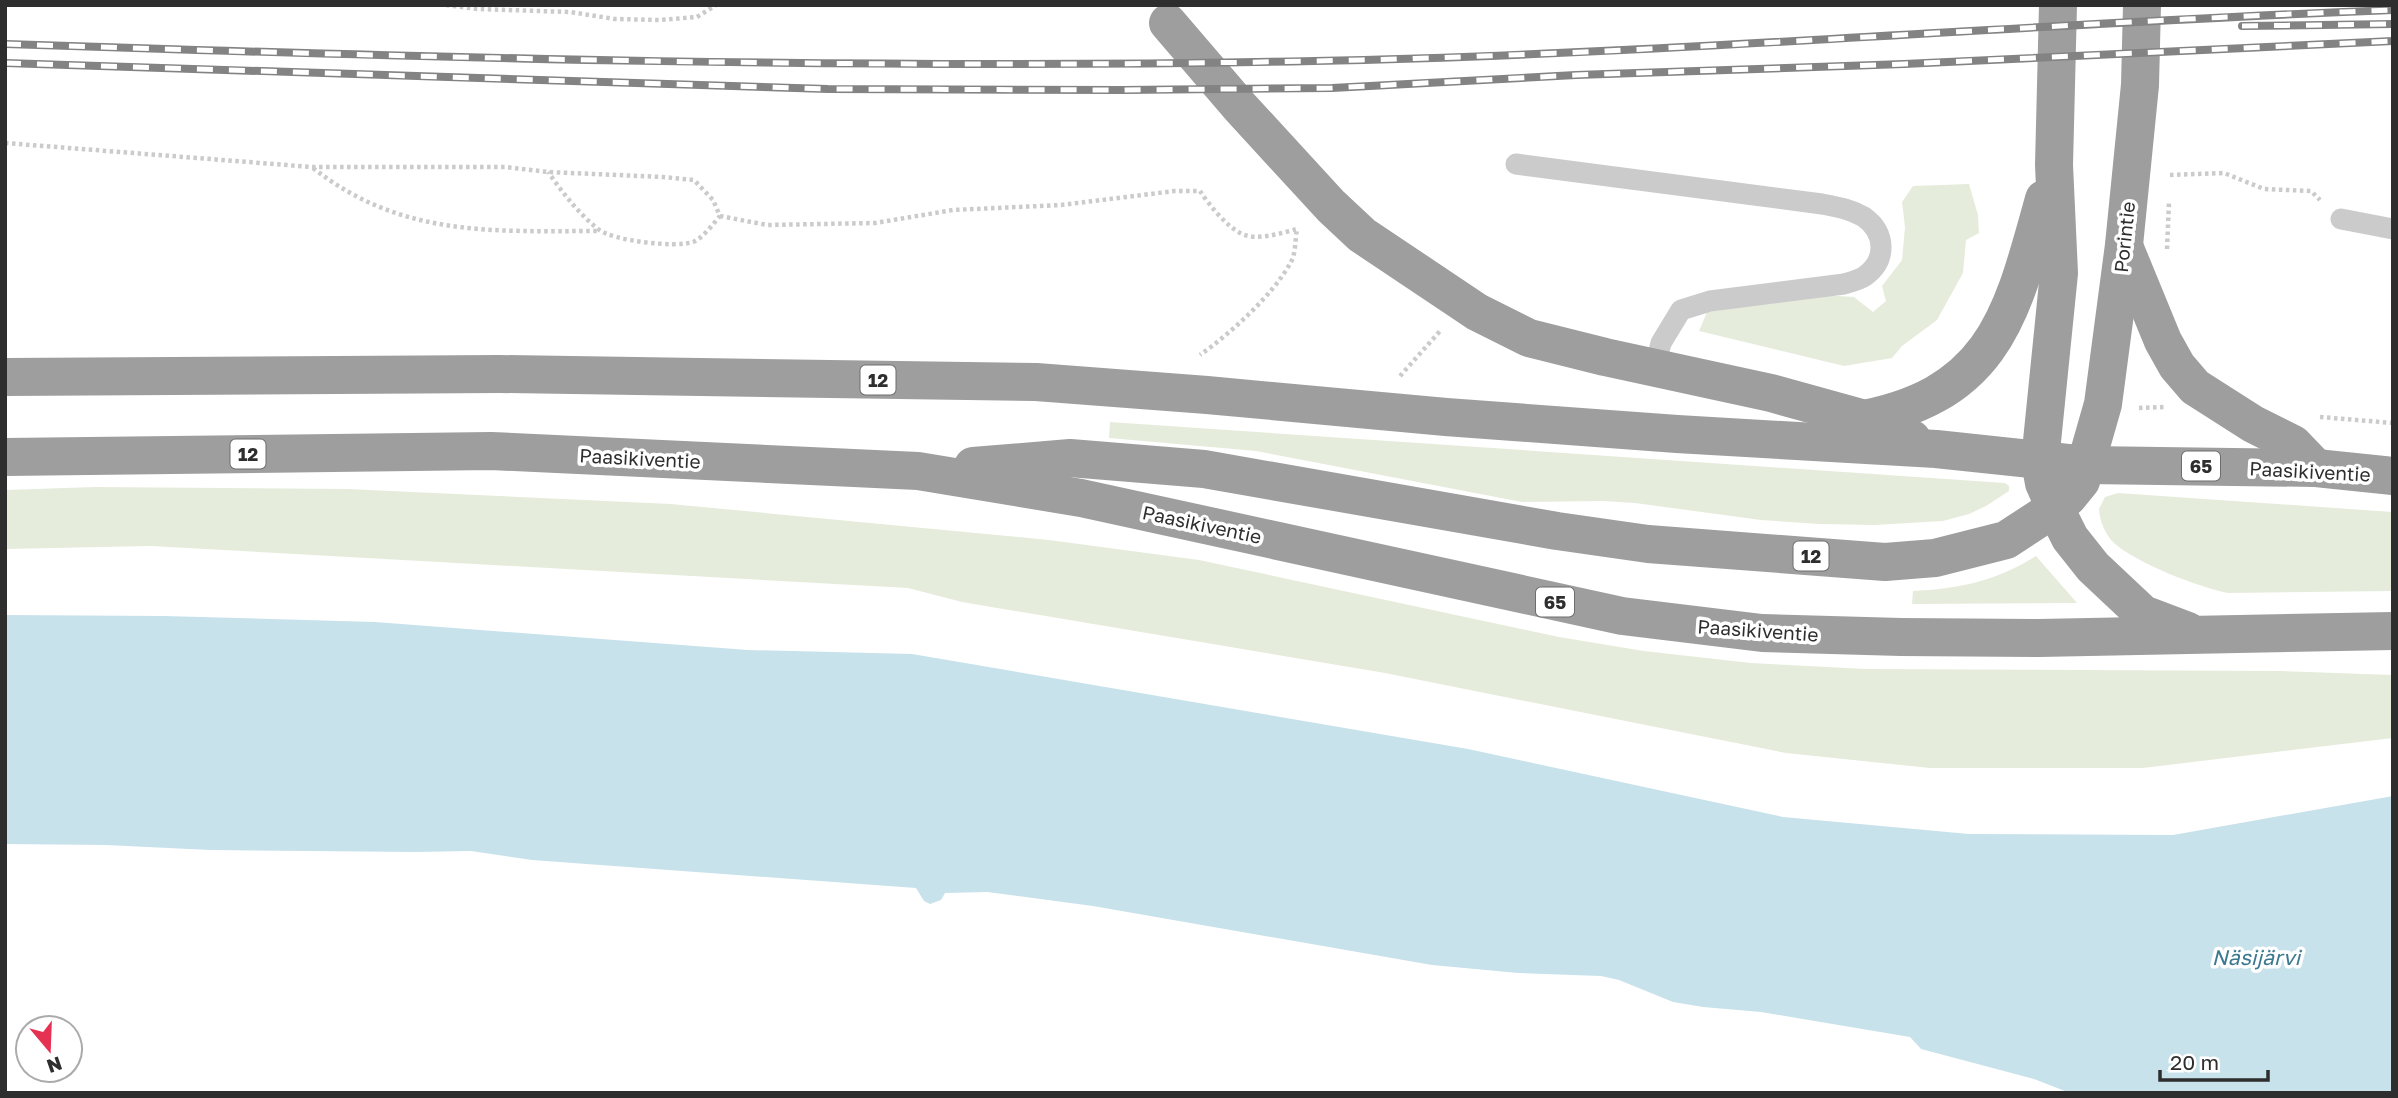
<svg xmlns="http://www.w3.org/2000/svg" width="2398" height="1098" font-family="'Golos Text',sans-serif">
	<rect width="100%" height="100%" fill="#fff"/>
	<g fill="#e6ecdc">
		<path d="M 1969,184 L 1978,215 L 1979,233 L 1966,240 L 1963,273 L 1937,320 L 1902,346 L 1892,358 L 1844,366 L 1699,331 L 1707,312 L 1821,295 L 1854,297 L 1873,312 L 1886,301 L 1882,286 L 1902,260 L 1905,227 L 1902,202 L 1913,186 Z"/>
		<path d="M 1110,422 L 2005,483 L 2009,486 L 2009,491 L 1986,506 L 1969,514 L 1943,521 L 1874,525 L 1820,524 L 1761,520 L 1635,503 L 1603,501 L 1522,502 L 1256,451 L 1109,438 Z"/>
		<path d="M 96,487 L 348,489 L 671,504 L 1049,540 L 1199,560 L 1559,637 L 1644,651 L 1751,663 L 1867,669 L 2279,671 L 2393,675 L 2393,738 L 2143,768 L 1930,768 L 1786,753 L 1385,673 L 962,602 L 908,588 L 150,546 L 5,549 L 5,490 Z"/>
		<path d="M 2118,493 L 2393,512 L 2393,591 L 2228,593 C 2198,587 2138,564 2114,543 C 2106,536 2099,520 2099,509 L 2105,497 Z"/>
		<path d="M 2036,556 L 2077,603 L 1912,604 L 1913,591 C 1958,589 1997,581 2036,556 Z"/>
	</g>
	<path fill="#c8e2eb" d="M 5,615 L 164,616 L 375,622 L 748,650 L 912,654 L 1468,749 L 1783,817 L 1969,834 L 2173,835 L 2393,796 L 2393,1093 L 2070,1093 L 2034,1079 L 1921,1049 L 1910,1037 L 1761,1012 L 1703,1007 L 1673,1002 L 1619,980 L 1601,976 L 1518,973 L 1432,965 L 1093,906 L 987,892 L 945,893 L 941,900 L 930,904 L 924,901 L 916,888 L 532,860 L 471,851 L 415,852 L 210,850 L 106,845 L 5,844 Z"/>
	<g fill="none" stroke-linecap="round" stroke-linejoin="round">
		<g stroke="#cbcbcb" stroke-width="4.5" stroke-dasharray="3.5 3.5" stroke-linecap="butt">
			<path d="M 446,5 L 477,9 L 570,12 L 615,19 L 660,20 L 697,17 L 716,5"/>
			<path d="M 5,143 L 312,167 L 505,167 L 548,172 L 663,177 L 694,180 L 713,200 L 720,216 C 713,224 703,238 693,242 C 675,248 613,241 598,229 C 578,213 563,193 548,172"/>
			<path d="M 313,168 C 402,238 494,231 600,231"/>
			<path d="M 2170,175 L 2224,173 L 2264,189 L 2311,191 L 2320,200"/>
			<path d="M 720,216 L 767,225 L 875,223 L 953,210 L 1061,205 L 1175,191 L 1200,191 C 1209,205 1227,227 1242,234 C 1258,241 1281,233 1297,229 C 1295,239 1296,253 1291,262 C 1273,295 1231,333 1200,355"/>
			<path d="M 2167,249 L 2169,202"/>
			<path d="M 1400,376 L 1441,330"/>
			<path d="M 2139,408 L 2165,407"/>
			<path d="M 2320,417 L 2393,423"/>
		</g>
		<g stroke="#cbcbcb" stroke-width="21">
			<path d="M 1516,164 L 1822,204 C 1837,207 1851,209 1864,217 C 1886,233 1887,260 1865,276 C 1859,280 1851,282 1844,284 L 1710,301 L 1681,310 L 1661,343 L 1655,368"/>
			<path d="M 2341,219 L 2393,229"/>
		</g>
		<g stroke="#9e9e9e" stroke-width="38">
			<path d="M 2058,5 L 2054,165 L 2059,273 L 2040,461 L 2044,483 L 2055,508 L 2070,538 L 2093,567 L 2143,614 L 2188,631"/>
			<path d="M 1168,23 L 1240,107 L 1331,206 L 1362,235 L 1477,312 L 1529,338 L 1605,357 L 1771,393 L 1865,419 L 1912,439"/>
			<path d="M 2124,246 L 2163,341 L 2177,366 L 2195,387 L 2253,424 L 2293,444 L 2316,468"/>
			<path d="M 5,377 L 500,374 L 1036,382 L 1207,395 L 1446,417 L 1677,434 L 1936,449 L 2087,465 L 2316,468 L 2393,476"/>
			<path d="M 1853,421 C 1993,397 2011,319 2044,199"/>
			<path d="M 5,457 L 491,451 L 918,471 L 1081,498 L 1622,616 L 1762,633 L 1901,637 L 2039,638 L 2393,631"/>
			<path d="M 973,466 L 1070,458 L 1204,469 L 1557,531 L 1648,544 L 1885,562 L 1935,558 L 2006,540 L 2055,508 L 2068,497 L 2081,481 L 2103,404 L 2124,245 L 2140,85 L 2142,5"/>
		</g>
		<defs>
			<g id="rail">
				<path d="M 2242,26 L 2393,24"/>
				<path d="M 5,44 C 441,58 878,70 1314,61 C 1674,54 2033,23 2393,10"/>
				<path d="M 5,63 L 828,89 L 1123,90 L 1332,88 L 1576,75 L 1904,64 L 2393,41"/>
			</g>
		</defs>
		<use href="#rail" stroke="#838383" stroke-width="8"/>
		<use href="#rail" stroke="#fff" stroke-width="5" stroke-dasharray="16" stroke-linecap="butt"/>
	</g>
	<g text-anchor="middle" dominant-baseline="central" stroke-width="7" stroke-linejoin="round" paint-order="stroke">
		<g fill="#fff" stroke="#6d6d6d" stroke-width="2">
			<rect x="860.5" y="365.5" width="35" height="29" rx="5"/>
			<rect x="230.5" y="439.5" width="35" height="29" rx="5"/>
			<rect x="2182" y="451.5" width="38" height="29" rx="5"/>
			<rect x="1793.5" y="541.5" width="35" height="29" rx="5"/>
			<rect x="1536" y="587.5" width="38" height="29" rx="5"/>
		</g>
		<g font-size="18" font-weight="bold" fill="#2e2e2e">
			<text x="878" y="380">12</text>
			<text x="248" y="454">12</text>
			<text x="2201" y="466">65</text>
			<text x="1811" y="556">12</text>
			<text x="1555" y="602">65</text>
		</g>
		<g font-size="19" fill="#2e2e2e" stroke="#fff">
			<text transform="translate(2124 237) rotate(-84)">Porintie</text>
			<text transform="translate(640 458) rotate(3)">Paasikiventie</text>
			<text transform="translate(2310 471) rotate(3)">Paasikiventie</text>
			<text transform="translate(1202 524) rotate(12)">Paasikiventie</text>
			<text transform="translate(1758 630) rotate(4)">Paasikiventie</text>
		</g>
		<g font-size="21" font-style="italic" fill="#3c7990" stroke="#fff">
			<text x="2256" y="957">Näsijärvi</text>
		</g>
	</g>
	<rect width="2398" height="1098" fill="none" stroke="#2e2e2e" stroke-width="14"/>
	<g transform="translate(49 1049) rotate(161)"><circle r="33" fill="#ffffff" stroke="#ababab" stroke-width="2"/>
	<path d="M0-5L12 26L0 18L-12 26Z" fill="#e53152"/>
	<text y="-10" font-size="19" font-weight="bold" text-anchor="middle" fill="#2e2e2e">N</text>
	</g>
	<path d="M2160 1070v10h108v-10" fill="none" stroke="#2e2e2e" stroke-width="3.5"/>
	<text x="2170" y="1070" font-size="21" fill="#2e2e2e" stroke="#ffffff" stroke-width="5" paint-order="stroke">20 m</text>
</svg>
